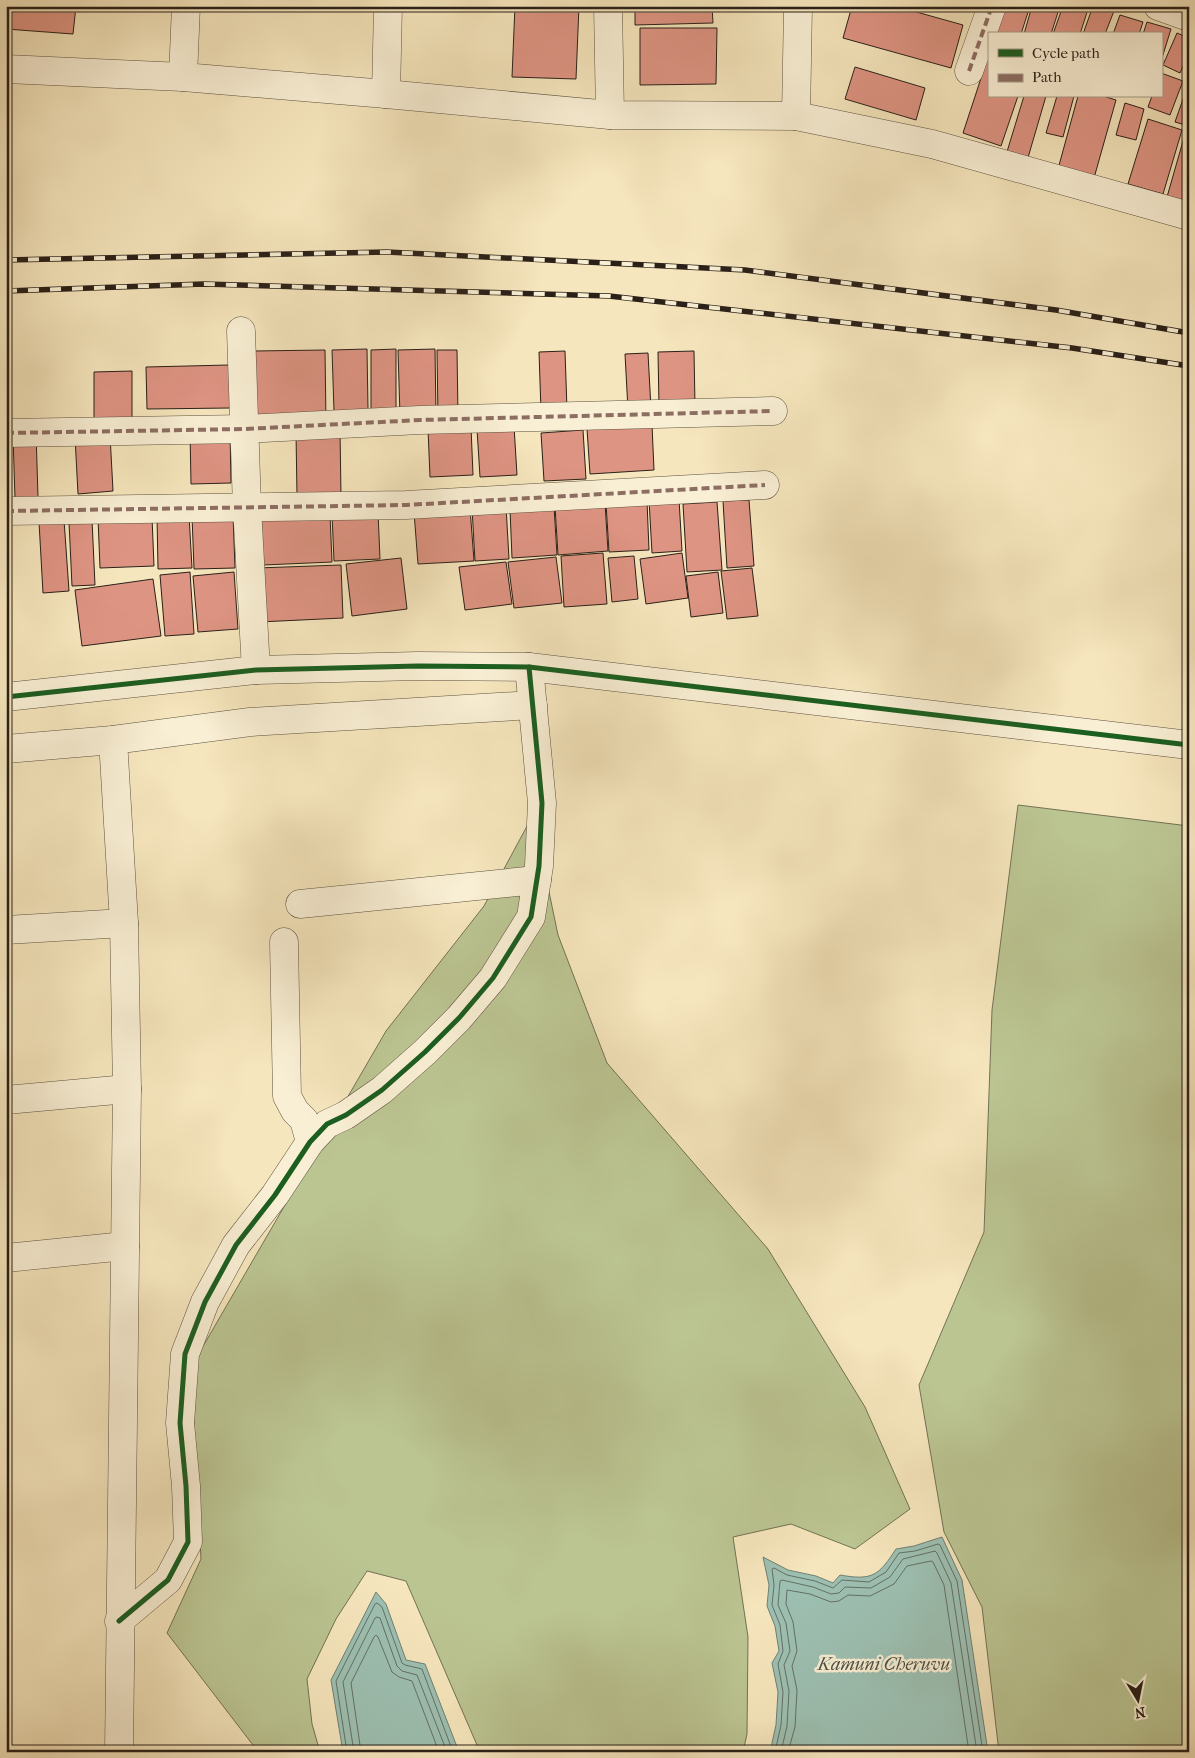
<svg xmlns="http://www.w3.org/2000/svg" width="1195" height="1758" font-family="'IM FELL French Canon',serif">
	<rect width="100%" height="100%" fill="#f6e6bd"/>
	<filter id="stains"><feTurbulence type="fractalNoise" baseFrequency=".004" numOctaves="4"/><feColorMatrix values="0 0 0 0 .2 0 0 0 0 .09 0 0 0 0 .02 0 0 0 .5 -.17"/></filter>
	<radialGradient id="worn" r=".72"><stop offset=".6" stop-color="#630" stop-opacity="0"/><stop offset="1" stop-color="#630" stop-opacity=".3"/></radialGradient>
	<g fill="#bbc592" stroke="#727255">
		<path d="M 1018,805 L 1189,826 L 1189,1752 L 999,1752 L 982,1607 L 944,1532 L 919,1385 L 984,1232 L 992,1010 Z"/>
		<path d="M 533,815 L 558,935 L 607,1063 L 768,1249 L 865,1407 L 910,1509 L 855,1549 L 791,1524 L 733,1537 L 748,1637 L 747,1734 L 743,1752 L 480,1752 L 406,1581 L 367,1571 L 336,1619 L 307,1679 L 312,1724 L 320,1752 L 254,1752 L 253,1745 L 167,1633 L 201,1559 L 191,1367 L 386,1031 L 484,906 Z"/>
	</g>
	<g fill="#9dc0b2" stroke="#6f8074">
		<path d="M 942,1537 L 962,1580 L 988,1752 L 770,1752 L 776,1725 L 778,1692 L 772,1663 L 779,1651 L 775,1626 L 767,1606 L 769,1585 L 763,1557 L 788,1570 L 816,1576 L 833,1583 L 840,1575 C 873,1581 879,1575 896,1549 L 914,1546 Z"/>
		<path d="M 376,1592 L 386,1604 L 406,1660 L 425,1664 L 459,1752 L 343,1752 L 331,1680 Z"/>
	</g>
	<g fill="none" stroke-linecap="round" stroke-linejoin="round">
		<g stroke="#647065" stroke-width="1">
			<path d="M 347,1752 L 336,1681 L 375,1604 L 377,1603 L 382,1607 L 402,1663 L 405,1665 L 422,1669 L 453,1752"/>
			<path d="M 354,1752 L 343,1682 L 375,1618 L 377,1617 L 380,1618 L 397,1666 L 402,1671 L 417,1675 L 447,1752"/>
			<path d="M 361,1752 L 351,1683 L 374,1637 L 376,1635 L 378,1637 L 392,1672 L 399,1677 L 412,1681 L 439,1752"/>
			<path d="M 775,1752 L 781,1725 L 783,1692 L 778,1664 L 783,1651 L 780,1625 L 772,1605 L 774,1585 L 772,1569 L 774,1568 L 787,1575 L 815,1581 L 833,1588 L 842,1580 L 869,1582 L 886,1572 L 899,1553 L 915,1551 L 938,1544 L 940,1545 L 957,1581 L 983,1752"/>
			<path d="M 781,1752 L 787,1726 L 789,1691 L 784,1665 L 790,1651 L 786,1623 L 778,1605 L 780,1581 L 782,1580 L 813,1587 L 831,1594 L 839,1593 L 845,1587 L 871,1588 L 890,1577 L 903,1559 L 935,1551 L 937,1553 L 951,1583 L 977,1752"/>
			<path d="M 788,1752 L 795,1727 L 797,1690 L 792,1666 L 797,1651 L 793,1622 L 786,1604 L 787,1590 L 810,1594 L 831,1602 L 839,1601 L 848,1595 L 870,1596 L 894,1584 L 907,1566 L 931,1561 L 933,1562 L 944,1585 L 969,1752"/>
		</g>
	</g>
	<g fill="#de9483" stroke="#2a2018">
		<path d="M 6,6 L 76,6 L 73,34 L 6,29 Z"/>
		<path d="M 515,6 L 579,6 L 576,79 L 512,77 Z"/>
		<path d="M 635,6 L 712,6 L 713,23 L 635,25 Z"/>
		<path d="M 852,6 L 895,6 L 963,25 L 951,68 L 843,38 Z"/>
		<path d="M 997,6 L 1030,6 L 1021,34 L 989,34 Z"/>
		<path d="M 1032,6 L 1060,6 L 1051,34 L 1024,34 Z"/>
		<path d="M 1063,6 L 1089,6 L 1080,34 L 1053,34 Z"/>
		<path d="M 1093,6 L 1101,6 L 1114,11 L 1105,34 L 1083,34 Z"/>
		<path d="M 1120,15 L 1143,22 L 1139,34 L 1113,34 Z"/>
		<path d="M 1147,22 L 1171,29 L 1162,58 L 1161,34 L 1143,34 Z"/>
		<path d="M 640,28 L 717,28 L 716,84 L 640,85 Z"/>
		<path d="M 1177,33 L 1189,38 L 1189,53 L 1180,73 L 1163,65 Z"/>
		<path d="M 987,60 L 989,60 L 989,96 L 1018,96 L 1001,146 L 963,133 Z"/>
		<path d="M 855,67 L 925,88 L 916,120 L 845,99 Z"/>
		<path d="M 1161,73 L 1183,81 L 1170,115 L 1148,107 L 1152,96 L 1161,96 Z"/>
		<path d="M 1189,82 L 1189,126 L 1175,122 Z"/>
		<path d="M 1024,96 L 1046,96 L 1027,161 L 1006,155 Z"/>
		<path d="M 1057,96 L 1074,96 L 1063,137 L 1046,133 Z"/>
		<path d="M 1078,96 L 1103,96 L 1116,100 L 1094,178 L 1058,169 Z"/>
		<path d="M 1125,103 L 1144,109 L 1136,140 L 1116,135 Z"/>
		<path d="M 1148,119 L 1182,130 L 1163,194 L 1128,184 Z"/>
		<path d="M 1185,134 L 1189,135 L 1189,203 L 1167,197 Z"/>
		<path d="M 367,349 L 368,410 L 334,411 L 332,350 Z"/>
		<path d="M 396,349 L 396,413 L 371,413 L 371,350 Z"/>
		<path d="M 435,349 L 436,415 L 400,416 L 398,350 Z"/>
		<path d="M 325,350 L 326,422 L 255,423 L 254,351 Z"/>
		<path d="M 437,350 L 457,350 L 458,416 L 438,417 Z"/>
		<path d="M 565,351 L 567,410 L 541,411 L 539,352 Z"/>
		<path d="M 694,351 L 695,406 L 659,406 L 658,352 Z"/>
		<path d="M 648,353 L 651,409 L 628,410 L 625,354 Z"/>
		<path d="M 229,365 L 230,408 L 147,409 L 146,367 Z"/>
		<path d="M 132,371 L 132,421 L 94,421 L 94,372 Z"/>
		<path d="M 652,425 L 654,470 L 590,474 L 587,429 Z"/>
		<path d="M 514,426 L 517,475 L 480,477 L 477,429 Z"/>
		<path d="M 471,427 L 473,475 L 430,477 L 428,429 Z"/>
		<path d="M 583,430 L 586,479 L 544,481 L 541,433 Z"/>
		<path d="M 230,431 L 231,483 L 191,484 L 190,432 Z"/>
		<path d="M 340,431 L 341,496 L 297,497 L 296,432 Z"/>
		<path d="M 36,433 L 38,497 L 15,498 L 13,435 Z"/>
		<path d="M 110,435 L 113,491 L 78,494 L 75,437 Z"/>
		<path d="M 679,499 L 682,551 L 652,553 L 649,500 Z"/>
		<path d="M 749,500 L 754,566 L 727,568 L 723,501 Z"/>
		<path d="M 647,501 L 649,550 L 609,552 L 606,503 Z"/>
		<path d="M 717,502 L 722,570 L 687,572 L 683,504 Z"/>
		<path d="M 605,503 L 608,551 L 558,555 L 555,506 Z"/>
		<path d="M 506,506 L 509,559 L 475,561 L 472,508 Z"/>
		<path d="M 554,506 L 557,555 L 512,558 L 510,509 Z"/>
		<path d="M 470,508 L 474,561 L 418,564 L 414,512 Z"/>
		<path d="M 378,512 L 380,559 L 334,561 L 332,514 Z"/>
		<path d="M 189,515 L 192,568 L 158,569 L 157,516 Z"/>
		<path d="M 233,515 L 235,568 L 194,569 L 192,516 Z"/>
		<path d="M 330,515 L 332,562 L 263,565 L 261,518 Z"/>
		<path d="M 152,517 L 154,566 L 100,568 L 98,518 Z"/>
		<path d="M 64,520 L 69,591 L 43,593 L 39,522 Z"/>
		<path d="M 92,520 L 95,585 L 72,586 L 69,522 Z"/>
		<path d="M 603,553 L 607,604 L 564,607 L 561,556 Z"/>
		<path d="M 682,553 L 688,598 L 646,604 L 640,559 Z"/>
		<path d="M 634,556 L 638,599 L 612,602 L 608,558 Z"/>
		<path d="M 556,557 L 562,603 L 514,608 L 508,562 Z"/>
		<path d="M 401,558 L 407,609 L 352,616 L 346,564 Z"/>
		<path d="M 506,562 L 512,604 L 465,610 L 459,567 Z"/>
		<path d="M 341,565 L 343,618 L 259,622 L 257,568 Z"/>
		<path d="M 752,568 L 758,616 L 727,619 L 721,571 Z"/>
		<path d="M 190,572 L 194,634 L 165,636 L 160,575 Z"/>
		<path d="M 234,572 L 238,629 L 198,632 L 193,576 Z"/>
		<path d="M 718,572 L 723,613 L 691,617 L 686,576 Z"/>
		<path d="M 153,579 L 161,636 L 82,646 L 75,590 Z"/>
	</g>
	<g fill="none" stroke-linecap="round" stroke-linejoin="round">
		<defs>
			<g id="minor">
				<path d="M 608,6 L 610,115"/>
				<path d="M 1158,6 L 1189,17"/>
				<path d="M 6,69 L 183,77 L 386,94 L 610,115 L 796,116 L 798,6"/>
				<path d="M 969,71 L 992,6"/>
				<path d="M 183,77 L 186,6"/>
				<path d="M 386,94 L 388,6"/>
				<path d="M 796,116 L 932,144 L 1189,216"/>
				<path d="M 241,331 L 247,507 L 256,670"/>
				<path d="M 6,433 L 244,429 L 420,420 L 773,411"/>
				<path d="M 6,511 L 406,505 L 765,485"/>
				<path d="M 113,740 L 124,923 L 127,1089 L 119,1752"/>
				<path d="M 6,749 L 113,740 L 250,722 L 533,705"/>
				<path d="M 300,904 L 537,880"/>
				<path d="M 6,930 L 124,923"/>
				<path d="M 284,942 L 287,1096 L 295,1111 L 304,1120 L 310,1142"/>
				<path d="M 6,1100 L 127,1089"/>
				<path d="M 6,1258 L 125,1246"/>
				<path d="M 119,1621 L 168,1580 L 188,1542 L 186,1486 L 180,1423 L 185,1354 L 205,1302 L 236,1245 L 275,1195 L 310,1142 L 327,1124 L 346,1115 L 382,1090 L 425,1052 L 459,1018 L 493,978 L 531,917 L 539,866 L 542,803 L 529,667"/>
			</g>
			<path id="tertiary" d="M 6,697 L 256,670 L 418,666 L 529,667 L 1189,745"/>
		</defs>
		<use href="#minor" stroke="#5d5241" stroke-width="29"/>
		<use href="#tertiary" stroke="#5d5241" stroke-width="29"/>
		<use href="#minor" stroke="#f9efd4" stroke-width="28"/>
		<use href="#tertiary" stroke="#f9efd4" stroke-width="28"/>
		<defs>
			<g id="rail">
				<path d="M 6,260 L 387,252 L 745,270 L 1056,310 L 1189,333"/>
				<path d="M 6,291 L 204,284 L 609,296 L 1072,348 L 1189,366"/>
			</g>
		</defs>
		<use href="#rail" stroke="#2a2018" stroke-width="5.5"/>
		<use href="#rail" stroke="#f9efd4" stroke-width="4" stroke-dasharray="11" stroke-linecap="butt"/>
		<g stroke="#8d6e63" stroke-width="4" stroke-dasharray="8 4" stroke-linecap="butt">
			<path d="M 969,71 L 992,6"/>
			<path d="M 6,433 L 244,429 L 420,420 L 773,411"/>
			<path d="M 6,511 L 406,505 L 765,485"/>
		</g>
		<defs>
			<g id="cycleway">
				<path d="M 6,697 L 256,670 L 418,666 L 529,667 L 1189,745"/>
				<path d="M 119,1621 L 168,1580 L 188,1542 L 186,1486 L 180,1423 L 185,1354 L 205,1302 L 236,1245 L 275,1195 L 310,1142 L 327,1124 L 346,1115 L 382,1090 L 425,1052 L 459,1018 L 493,978 L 531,917 L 539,866 L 542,803 L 529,667"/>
			</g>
		</defs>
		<use href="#cycleway" stroke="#f9efd4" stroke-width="8"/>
		<use href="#cycleway" stroke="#1b5e20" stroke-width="5"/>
	</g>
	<g text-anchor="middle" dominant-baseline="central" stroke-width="5" stroke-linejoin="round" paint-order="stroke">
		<g font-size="18" font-style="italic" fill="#4c5046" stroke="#f9efd4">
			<text x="884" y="1664">Kamuni Cheruvu</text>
		</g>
	</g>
	<rect width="1195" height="1758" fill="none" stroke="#f6e6bd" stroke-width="25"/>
	<rect x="8" y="8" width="1180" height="1743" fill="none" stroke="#2a2018" stroke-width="2.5"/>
	<rect x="12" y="12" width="1170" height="1733" fill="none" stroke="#2a2018"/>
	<rect x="988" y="32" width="175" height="65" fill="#f9efd4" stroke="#a69c89"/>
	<rect x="998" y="49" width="25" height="8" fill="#1b5e20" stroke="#a69c89"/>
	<text x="1032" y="58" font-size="15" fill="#2a2018">Cycle path</text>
	<rect x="998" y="74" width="25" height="8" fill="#8d6e63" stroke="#a69c89"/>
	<text x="1032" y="82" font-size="15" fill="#2a2018">Path</text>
	<g transform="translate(1138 1700) rotate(170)" stroke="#f9efd4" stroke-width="4" paint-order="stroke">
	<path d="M0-4L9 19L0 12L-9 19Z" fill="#2a2018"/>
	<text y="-8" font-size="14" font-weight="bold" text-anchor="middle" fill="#2a2018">N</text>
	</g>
	<rect width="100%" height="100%" filter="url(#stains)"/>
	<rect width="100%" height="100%" fill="url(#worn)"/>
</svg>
